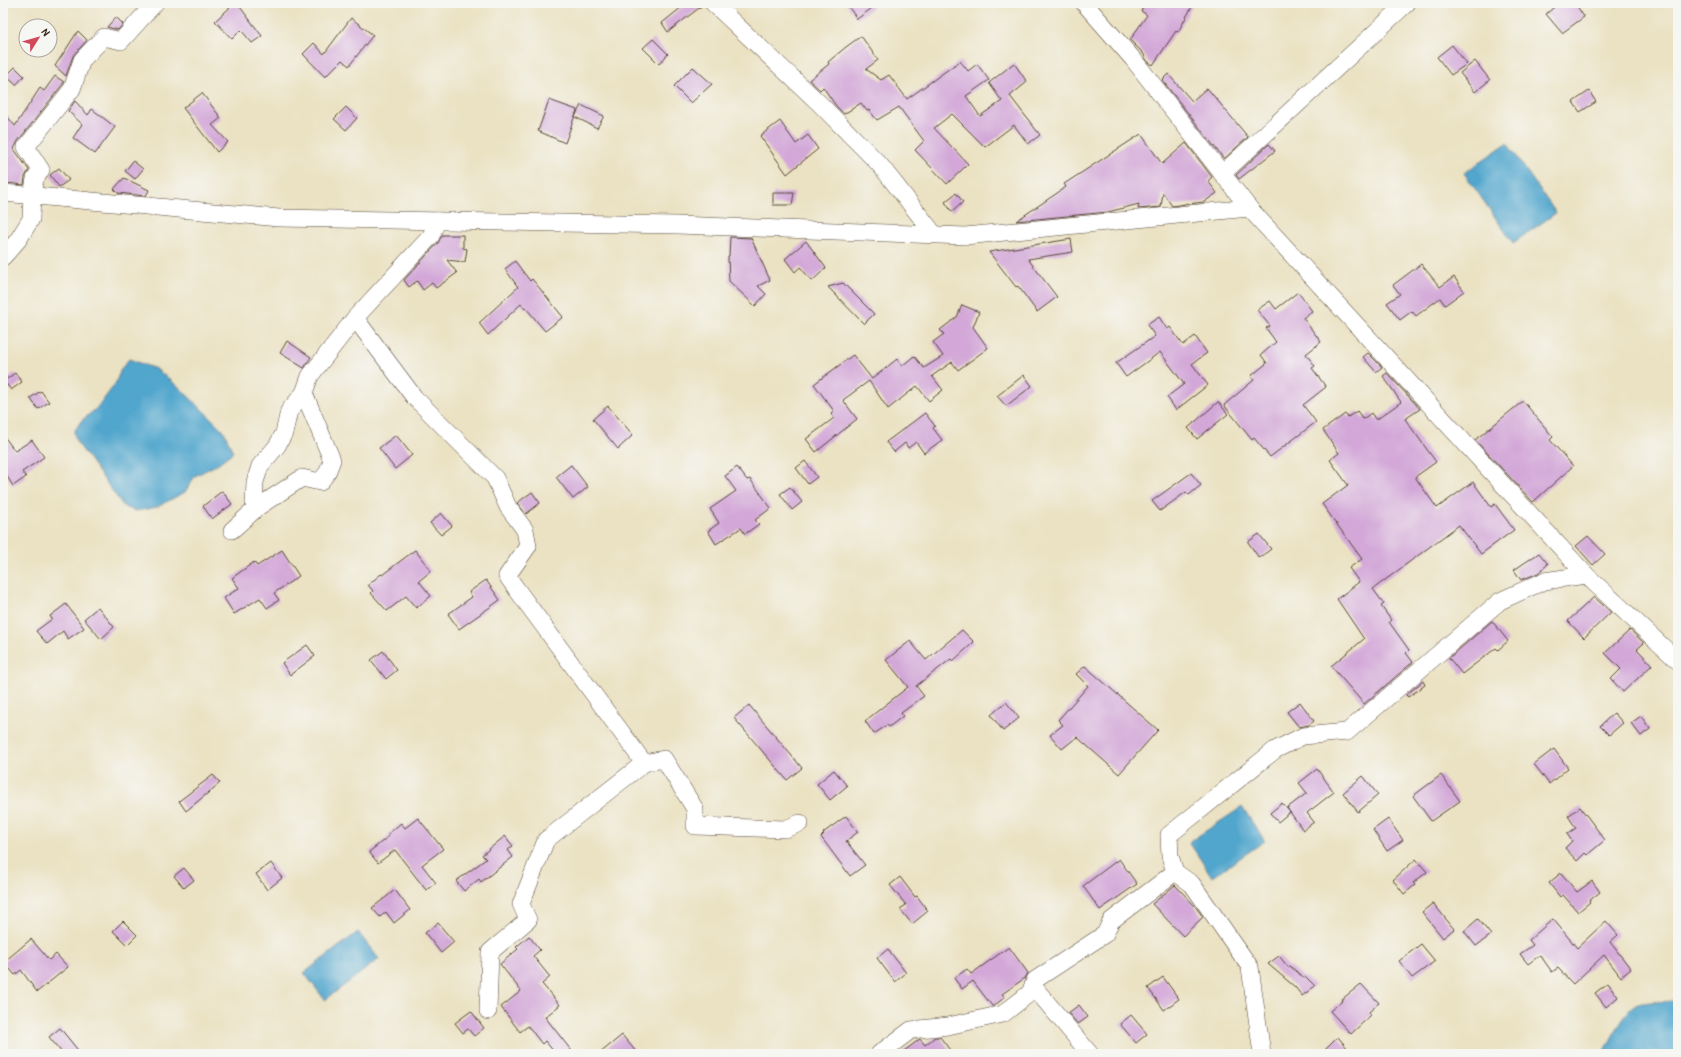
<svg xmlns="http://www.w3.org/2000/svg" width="1681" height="1057" font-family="'Patrick Hand',sans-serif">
	<rect width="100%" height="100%" fill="#f6f6f2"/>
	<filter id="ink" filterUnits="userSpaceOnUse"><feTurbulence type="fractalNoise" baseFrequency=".025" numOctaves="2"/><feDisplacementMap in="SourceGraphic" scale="8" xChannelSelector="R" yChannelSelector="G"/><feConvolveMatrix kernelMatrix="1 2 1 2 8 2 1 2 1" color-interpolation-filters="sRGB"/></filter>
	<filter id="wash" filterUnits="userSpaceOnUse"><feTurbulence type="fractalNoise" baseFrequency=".012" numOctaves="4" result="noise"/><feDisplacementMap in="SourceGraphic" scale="16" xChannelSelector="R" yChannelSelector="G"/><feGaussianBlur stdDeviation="0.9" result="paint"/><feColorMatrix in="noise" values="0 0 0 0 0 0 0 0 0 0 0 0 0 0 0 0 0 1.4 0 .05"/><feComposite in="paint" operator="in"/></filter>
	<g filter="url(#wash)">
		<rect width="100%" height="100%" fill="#ebe2c3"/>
		<g fill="#51a6cd" stroke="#466876">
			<path d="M 1507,143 L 1556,213 L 1513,243 L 1464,173 Z"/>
			<path d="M 129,359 L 156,369 L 180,388 L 224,431 L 233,452 L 216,465 L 195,476 L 185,492 L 157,507 L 136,511 L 124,507 L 76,441 L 74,432 L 81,421 L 98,407 L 115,384 L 121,369 Z"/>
			<path d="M 1242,807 L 1265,841 L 1212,877 L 1189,842 Z"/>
			<path d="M 358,932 L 379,959 L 325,1000 L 304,973 Z"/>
			<path d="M 1673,1001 L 1678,1004 L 1678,1054 L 1603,1054 C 1611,1041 1624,1009 1638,1004 C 1648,1001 1662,1002 1673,1001 Z"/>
		</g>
		<g id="blocks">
			<g fill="#d3a8d8">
				<path d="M 235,3 L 237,3 L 262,36 L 252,43 L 241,30 L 232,39 L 215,21 Z"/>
				<path d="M 687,3 L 703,3 L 703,5 L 668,32 L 662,23 Z"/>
				<path d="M 846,3 L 879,3 L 857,19 Z"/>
				<path d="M 1146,3 L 1194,3 L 1178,32 L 1176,31 L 1153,65 L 1147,61 L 1143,53 L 1130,40 L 1147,15 L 1141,11 Z"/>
				<path d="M 1559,3 L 1575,3 L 1584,17 L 1562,33 L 1546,14 Z"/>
				<path d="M 116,17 L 123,24 L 118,30 L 107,27 Z"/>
				<path d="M 351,18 L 373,35 L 349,66 L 342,60 L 325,77 L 303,54 L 314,43 L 324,54 Z"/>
				<path d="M 78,31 L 87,40 L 73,56 L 66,76 L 55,66 Z"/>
				<path d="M 861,36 L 878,60 L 866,69 L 881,80 L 889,75 L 907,99 L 960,61 L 968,71 L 977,64 L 989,80 L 966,96 L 980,116 L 1002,101 L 989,83 L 1014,63 L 1027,82 L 1010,96 L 1040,135 L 1028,144 L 1014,125 L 985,147 L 952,114 L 934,128 L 968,164 L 947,184 L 915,150 L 924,141 L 899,107 L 877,120 L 869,110 L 867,111 L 861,103 L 844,114 L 836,106 L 823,87 L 820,90 L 809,80 L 829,64 L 828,62 L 846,47 Z"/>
				<path d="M 653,39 L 668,54 L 659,64 L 643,48 Z"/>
				<path d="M 1452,45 L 1467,64 L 1451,75 L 1437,57 Z"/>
				<path d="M 1475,61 L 1490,80 L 1475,92 L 1460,73 Z"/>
				<path d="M 15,67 L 24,76 L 16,85 L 6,76 Z"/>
				<path d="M 693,67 L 712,84 L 691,103 L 674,86 Z"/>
				<path d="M 1168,74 L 1192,101 L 1207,88 L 1248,137 L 1224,159 L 1162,80 Z"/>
				<path d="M 55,76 L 64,82 L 63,84 L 18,141 L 14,149 L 29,170 L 25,177 L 24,185 L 7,183 L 3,180 L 3,111 L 15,126 L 40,88 L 44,91 Z"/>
				<path d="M 1589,91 L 1596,102 L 1580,112 L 1573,102 Z"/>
				<path d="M 202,93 L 221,118 L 212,125 L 228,142 L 217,152 L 183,108 Z"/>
				<path d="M 549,100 L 577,110 L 565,143 L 538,131 Z"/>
				<path d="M 75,101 L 88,115 L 92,109 L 115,127 L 95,154 L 73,138 L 82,124 L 68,111 Z"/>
				<path d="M 581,105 L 604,116 L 597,128 L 575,117 Z"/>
				<path d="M 346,107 L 357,118 L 346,130 L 334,119 Z"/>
				<path d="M 780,121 L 796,144 L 808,135 L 818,149 L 787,174 L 760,136 Z"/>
				<path d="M 1141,134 L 1162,164 L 1186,143 L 1212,177 L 1208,181 L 1217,193 L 1204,202 L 1188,204 L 1187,203 L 1185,204 L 1172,206 L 1163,193 L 1161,207 L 1138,209 L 1139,204 L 1108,212 L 1016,221 L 1066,187 L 1064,184 Z"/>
				<path d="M 1269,144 L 1275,151 L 1239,179 L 1236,175 Z"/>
				<path d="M 133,161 L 143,169 L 135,179 L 125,171 Z"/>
				<path d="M 59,168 L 69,180 L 59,187 L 50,175 Z"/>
				<path d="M 124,178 L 149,190 L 146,196 L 118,193 L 114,189 Z"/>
				<path d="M 773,193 L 794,193 L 792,205 L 773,205 Z"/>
				<path d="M 956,193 L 963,202 L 952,212 L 945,202 Z"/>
				<path d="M 442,235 L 463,235 L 463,248 L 467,249 L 465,262 L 447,260 L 457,273 L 436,288 L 432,283 L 423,290 L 417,281 L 409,287 L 404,280 L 438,243 Z"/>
				<path d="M 730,237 L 751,238 L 770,280 L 758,286 L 766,294 L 755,306 L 729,281 L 728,256 L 729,256 Z"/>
				<path d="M 1071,239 L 1073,252 L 1028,259 L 1057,297 L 1037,312 L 1018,286 L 1016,287 L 989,252 Z"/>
				<path d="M 806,241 L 826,268 L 812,281 L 800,267 L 795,272 L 785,259 Z"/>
				<path d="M 515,261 L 530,281 L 532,279 L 563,317 L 545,331 L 526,308 L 525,309 L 521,304 L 488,335 L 479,323 L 518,287 L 505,269 Z"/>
				<path d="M 1421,264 L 1440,287 L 1454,277 L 1464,291 L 1445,305 L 1440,298 L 1416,316 L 1412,311 L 1400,320 L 1387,303 L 1400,294 L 1393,285 Z"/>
				<path d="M 843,283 L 874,314 L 864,324 L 828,287 Z"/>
				<path d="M 1298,292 L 1312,311 L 1303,318 L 1321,342 L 1306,354 L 1315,366 L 1312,368 L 1326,387 L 1303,405 L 1316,422 L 1270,457 L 1254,438 L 1252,440 L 1224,405 L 1254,380 L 1251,376 L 1267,363 L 1261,355 L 1276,342 L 1266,328 L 1270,326 L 1257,310 L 1270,301 L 1276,309 Z"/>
				<path d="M 962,305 L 979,312 L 973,327 L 988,348 L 958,370 L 952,362 L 932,376 L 943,390 L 929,401 L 917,386 L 888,409 L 869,381 L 843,400 L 857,419 L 816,452 L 806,439 L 834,418 L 831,414 L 834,411 L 814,384 L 853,355 L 872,379 L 897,359 L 902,366 L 914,356 L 924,368 L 943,356 L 933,342 L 944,334 L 940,330 L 957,317 Z"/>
				<path d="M 1159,317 L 1167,329 L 1170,327 L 1183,345 L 1195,336 L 1207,353 L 1192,364 L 1208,385 L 1176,410 L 1167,397 L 1184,384 L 1160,352 L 1126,377 L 1116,363 L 1155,336 L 1147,325 Z"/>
				<path d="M 287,341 L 311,357 L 304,368 L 280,353 Z"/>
				<path d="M 1368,353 L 1382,367 L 1376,372 L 1363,357 Z"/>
				<path d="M 15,373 L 22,382 L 11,390 L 4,381 Z"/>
				<path d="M 1387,373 L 1420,409 L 1405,419 L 1436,462 L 1415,477 L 1437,508 L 1473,482 L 1491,507 L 1495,504 L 1514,530 L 1481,554 L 1459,525 L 1373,589 L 1384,604 L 1381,606 L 1391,620 L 1389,622 L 1409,650 L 1406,653 L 1413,662 L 1364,704 L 1331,666 L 1364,639 L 1337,599 L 1359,582 L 1349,568 L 1362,559 L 1322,504 L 1348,485 L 1330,460 L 1339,453 L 1323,430 L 1345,414 L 1348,417 L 1357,411 L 1363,419 L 1371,413 L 1376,420 L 1401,402 L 1383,376 Z"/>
				<path d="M 1024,375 L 1032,386 L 1006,406 L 997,396 Z"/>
				<path d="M 41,391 L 49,402 L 38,409 L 30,398 Z"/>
				<path d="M 1523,401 L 1553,437 L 1550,440 L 1573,466 L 1533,502 L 1475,440 Z"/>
				<path d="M 1218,402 L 1228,414 L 1197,439 L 1188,428 Z"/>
				<path d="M 608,406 L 633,435 L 618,449 L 593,419 Z"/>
				<path d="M 925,413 L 935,426 L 933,428 L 942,440 L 924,453 L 916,442 L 908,448 L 905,443 L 894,452 L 886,442 Z"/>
				<path d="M 3,435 L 15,451 L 32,440 L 44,457 L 22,472 L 26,477 L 13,486 L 3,470 Z"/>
				<path d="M 396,435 L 412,455 L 395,469 L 379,448 Z"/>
				<path d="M 805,461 L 817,477 L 808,484 L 796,468 Z"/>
				<path d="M 571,465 L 588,487 L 573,499 L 556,477 Z"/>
				<path d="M 737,467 L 747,480 L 750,479 L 771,508 L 755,520 L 759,524 L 745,534 L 741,528 L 716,544 L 708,531 L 719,523 L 710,509 L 736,491 L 725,476 Z"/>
				<path d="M 1191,473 L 1201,485 L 1189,495 L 1186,492 L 1160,511 L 1152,501 Z"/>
				<path d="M 790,487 L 802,502 L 792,510 L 780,494 Z"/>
				<path d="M 222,491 L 232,504 L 212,519 L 203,506 Z"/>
				<path d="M 532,492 L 540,503 L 526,514 L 517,503 Z"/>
				<path d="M 441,513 L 452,526 L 441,535 L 430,523 Z"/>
				<path d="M 1259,534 L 1271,549 L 1259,558 L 1248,542 Z"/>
				<path d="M 1588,536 L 1605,554 L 1593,565 L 1576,546 Z"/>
				<path d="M 282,550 L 299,576 L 274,593 L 279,600 L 267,608 L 260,598 L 234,614 L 224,598 L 239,588 L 232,578 L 254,562 L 257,566 Z"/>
				<path d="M 415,550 L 431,571 L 419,581 L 431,596 L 416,608 L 406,596 L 387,611 L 371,593 L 373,591 L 368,585 L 381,574 L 382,575 Z"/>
				<path d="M 1539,553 L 1548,564 L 1538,573 L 1521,580 L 1514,570 Z"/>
				<path d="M 486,580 L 500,600 L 459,629 L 448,614 L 472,597 L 469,592 Z"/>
				<path d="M 1594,597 L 1611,612 L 1584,638 L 1568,621 Z"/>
				<path d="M 66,604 L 84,628 L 68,639 L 63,631 L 47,644 L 36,631 L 52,619 L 50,616 Z"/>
				<path d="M 98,607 L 114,627 L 101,639 L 84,619 Z"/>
				<path d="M 1492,621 L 1508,641 L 1498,650 L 1496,648 L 1462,674 L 1449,658 Z"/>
				<path d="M 962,630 L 974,642 L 953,661 L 951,659 L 916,686 L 924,696 L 901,713 L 903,716 L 889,727 L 887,725 L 874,734 L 865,721 L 908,687 L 886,660 L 910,641 L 926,660 Z"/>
				<path d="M 1630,630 L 1644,643 L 1637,649 L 1652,665 L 1623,692 L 1611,679 L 1621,669 L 1605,653 Z"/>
				<path d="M 307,645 L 315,656 L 290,675 L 282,663 Z"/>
				<path d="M 383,651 L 397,670 L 386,679 L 371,660 Z"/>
				<path d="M 1085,666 L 1158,730 L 1119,774 L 1077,737 L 1062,749 L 1050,735 L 1063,725 L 1058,720 L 1088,686 L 1076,674 Z"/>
				<path d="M 1423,681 L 1425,685 L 1408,697 L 1406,695 Z"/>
				<path d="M 1006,702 L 1019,718 L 1003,731 L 991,715 Z"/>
				<path d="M 1300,702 L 1314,721 L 1309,725 L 1299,727 L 1287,712 Z"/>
				<path d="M 749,705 L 802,768 L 787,780 L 734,718 Z"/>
				<path d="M 1614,713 L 1623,723 L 1609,735 L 1600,726 Z"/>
				<path d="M 1641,716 L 1650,729 L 1641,736 L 1631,723 Z"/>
				<path d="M 1554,749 L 1568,768 L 1549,784 L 1534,764 Z"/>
				<path d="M 1317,769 L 1334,792 L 1307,813 L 1314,822 L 1303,830 L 1287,808 L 1307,793 L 1299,783 Z"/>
				<path d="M 834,770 L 847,786 L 830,800 L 817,784 Z"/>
				<path d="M 213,775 L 220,783 L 186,811 L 179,801 Z"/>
				<path d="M 1441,775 L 1460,801 L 1431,821 L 1413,796 Z"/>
				<path d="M 1363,776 L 1378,795 L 1358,812 L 1343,793 Z"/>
				<path d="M 1282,803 L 1290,812 L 1278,822 L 1270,813 Z"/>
				<path d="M 1580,807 L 1605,840 L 1587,855 L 1585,853 L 1577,861 L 1565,848 L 1572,841 L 1567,834 L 1576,828 L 1568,816 Z"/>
				<path d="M 846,816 L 858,832 L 846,841 L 865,865 L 850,876 L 821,837 L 824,834 L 823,833 Z"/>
				<path d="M 418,818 L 443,849 L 422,865 L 436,883 L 426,890 L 395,850 L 378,863 L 369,852 L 389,836 L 388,834 L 401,823 L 405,828 Z"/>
				<path d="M 1388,819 L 1403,840 L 1387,851 L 1373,830 Z"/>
				<path d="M 505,836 L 513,846 L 508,850 L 513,857 L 481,882 L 479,879 L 464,891 L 456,881 L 486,859 L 482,855 Z"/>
				<path d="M 1119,859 L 1137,884 L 1100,910 L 1083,886 Z"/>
				<path d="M 1416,859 L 1427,872 L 1413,883 L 1415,885 L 1404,894 L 1393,880 Z"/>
				<path d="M 271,863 L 282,878 L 267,890 L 256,874 Z"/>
				<path d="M 184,868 L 194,880 L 184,888 L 174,876 Z"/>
				<path d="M 1561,873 L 1577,892 L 1592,881 L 1600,892 L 1589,901 L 1590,902 L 1578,912 L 1563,895 L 1560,897 L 1549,883 Z"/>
				<path d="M 900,877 L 915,897 L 917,896 L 928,911 L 912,924 L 900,909 L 906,905 L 890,885 Z"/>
				<path d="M 1175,885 L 1195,906 L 1203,917 L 1183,936 L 1152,904 Z"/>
				<path d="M 395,890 L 410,910 L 394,923 L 386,912 L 380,917 L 372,908 Z"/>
				<path d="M 1433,903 L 1454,929 L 1443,938 L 1422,912 Z"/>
				<path d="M 1478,919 L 1491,935 L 1476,946 L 1464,931 Z"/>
				<path d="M 1553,919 L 1577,948 L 1606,921 L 1618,935 L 1610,942 L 1631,969 L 1621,977 L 1604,955 L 1573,984 L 1558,968 L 1552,972 L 1540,955 L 1528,964 L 1520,954 L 1533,945 L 1529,940 Z"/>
				<path d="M 123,921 L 137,935 L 127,945 L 113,931 Z"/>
				<path d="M 438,923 L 454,942 L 441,953 L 425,933 Z"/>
				<path d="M 529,936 L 540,950 L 533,956 L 550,977 L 542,984 L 560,1005 L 545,1017 L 574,1054 L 556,1054 L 545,1041 L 542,1044 L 528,1026 L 520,1032 L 501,1007 L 521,991 L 500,964 L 518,949 L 516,947 Z"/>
				<path d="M 31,939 L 49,960 L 56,954 L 68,967 L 37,992 L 21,970 L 15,975 L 4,962 Z"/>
				<path d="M 1421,944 L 1435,961 L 1412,978 L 1399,961 Z"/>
				<path d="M 1009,947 L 1028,973 L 1025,978 L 1002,994 L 1005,997 L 994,1006 L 992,1006 L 973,981 L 962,989 L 954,978 L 967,969 L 971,974 Z"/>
				<path d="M 888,949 L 906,973 L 895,982 L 877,958 Z"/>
				<path d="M 1279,956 L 1288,967 L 1290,966 L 1304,978 L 1306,977 L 1315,986 L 1302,996 L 1295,987 L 1268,964 Z"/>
				<path d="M 1163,977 L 1179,999 L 1164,1010 L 1148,988 Z"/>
				<path d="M 1608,983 L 1618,997 L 1606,1007 L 1595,993 Z"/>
				<path d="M 1361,984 L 1379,1003 L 1369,1012 L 1371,1015 L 1351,1034 L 1330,1011 L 1342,1001 L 1341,1000 Z"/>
				<path d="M 1079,1005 L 1088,1017 L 1078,1024 L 1068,1013 Z"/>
				<path d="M 471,1011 L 484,1028 L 474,1036 L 468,1029 L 463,1033 L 455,1023 Z"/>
				<path d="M 1131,1015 L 1147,1034 L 1136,1043 L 1120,1024 Z"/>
				<path d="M 60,1028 L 81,1054 L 63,1054 L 49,1037 Z"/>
				<path d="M 622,1035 L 638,1054 L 599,1054 Z"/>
				<path d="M 935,1037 L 940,1037 L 953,1054 L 900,1054 L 920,1039 L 925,1045 Z"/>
				<path d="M 1338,1037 L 1352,1054 L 1321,1054 Z"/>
			</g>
		</g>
	</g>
	<g filter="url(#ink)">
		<use href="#blocks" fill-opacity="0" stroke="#554637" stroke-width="1"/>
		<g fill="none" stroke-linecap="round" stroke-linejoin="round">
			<defs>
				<g id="minor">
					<path d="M 713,3 L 819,103 L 880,165 L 934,234"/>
					<path d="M 1084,3 L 1133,59 L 1249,208 L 1586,575 L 1678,661"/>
					<path d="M 1222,174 L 1407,3"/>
					<path d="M 3,193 L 279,218 L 677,225 L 965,236 L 1249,208"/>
					<path d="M 437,221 L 431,236 L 355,318 L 414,397 L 495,478 L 508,507 L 525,530 L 528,546 L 507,576 L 644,763 L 664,759 L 695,809 L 695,826 L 785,829 L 800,823"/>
					<path d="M 3,257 L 18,240 L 31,219 L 32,195 L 35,179 L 41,170 L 26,147 L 72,89 L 82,60 L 104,37 L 121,41 L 155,3"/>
					<path d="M 258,507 L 254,504 L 255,482 L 260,466 L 277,446 L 284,433 L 289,411 L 304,393"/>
					<path d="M 232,530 L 258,507 L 302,478 L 320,482 L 327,473 L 332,460 L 304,393 L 310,376 L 355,318"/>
					<path d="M 1175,872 L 1192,884 L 1250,967 L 1262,1054"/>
					<path d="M 1033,986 L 1090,1054"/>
					<path d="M 488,1011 L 490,952 L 528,920 L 521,904 L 546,840 L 644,763"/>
					<path d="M 879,1054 L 911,1030 L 948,1026 L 1003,1014 L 1030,993 L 1035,980 L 1105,934 L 1111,921 L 1175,872 L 1170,856 L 1169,835 L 1275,750 L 1303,736 L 1347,732 L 1500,601 L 1544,581 L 1586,575"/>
				</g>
			</defs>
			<use href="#minor" stroke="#554637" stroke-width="18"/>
			<use href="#minor" stroke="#fff" stroke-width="17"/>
		</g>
	</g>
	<rect width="1681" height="1057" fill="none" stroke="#f6f6f2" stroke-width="16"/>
	<g transform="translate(38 38) rotate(53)"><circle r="19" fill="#f6f6f2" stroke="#aba49d"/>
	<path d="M0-3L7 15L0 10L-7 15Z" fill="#d1495b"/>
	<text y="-6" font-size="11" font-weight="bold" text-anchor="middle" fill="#3b2a1e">N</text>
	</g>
</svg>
